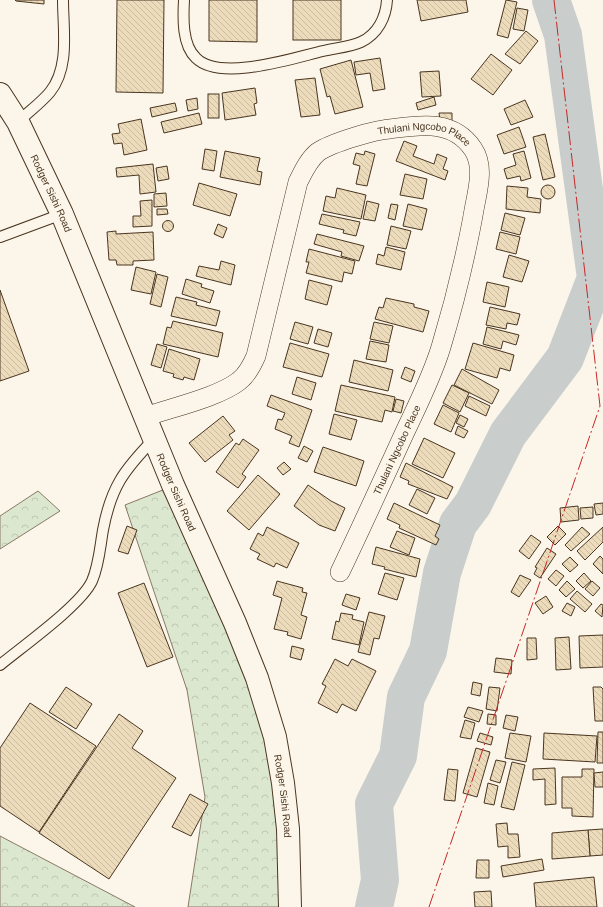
<svg xmlns="http://www.w3.org/2000/svg" width="603" height="907" font-family="Arial,sans-serif">
	<defs>
		<pattern id="forest-crowns" width="20" height="18" patternUnits="userSpaceOnUse"><rect width="20" height="18" fill="#dce7d0"/><path d="M2 6a3 3 0 1 1 6 0M12 15a3 3 0 1 1 6 0" fill="none" stroke="#bec7b2"/></pattern>
		<pattern id="building-back-hatch" width="6" height="6" patternUnits="userSpaceOnUse"><rect width="6" height="6" fill="#ecdcbc"/><path d="M-1 5l2 2M0 0l6 6M5-1l2 2" fill="none" stroke="#ccbda1"/></pattern>
	</defs>
	<rect width="100%" height="100%" fill="#fbf6e9"/>
	<g fill="url(#forest-crowns)" stroke="#887966">
		<path d="M 173,486 L 266,707 L 289,907 L 188,907 L 205,797 L 187,690 L 125,505 Z"/>
		<path d="M 38,491 L 60,511 L 0,549 L 0,516 Z"/>
		<path d="M 0,836 L 135,907 L 0,907 Z"/>
	</g>
	<g fill="none" stroke-linecap="round" stroke-linejoin="round">
		<path stroke="#c9cecd" stroke-width="38" d="M 374,907 L 380,880 L 374,804 L 398,756 L 406,697 L 428,651 L 442,573 L 458,524 L 473,504 L 508,434 L 565,358 L 596,278 L 563,35 L 551,0"/>
	</g>
	<g fill="url(#building-back-hatch)" stroke="#4a3520">
		<path d="M 15,0 L 44,0 L 44,4 L 16,1 Z"/>
		<path d="M 117,0 L 164,0 L 163,93 L 116,92 Z"/>
		<path d="M 209,0 L 257,0 L 257,42 L 209,41 Z"/>
		<rect x="293" y="0" width="48" height="40"/>
		<path d="M 417,0 L 466,0 L 468,12 L 421,21 Z"/>
		<path d="M 506,0 L 517,2 L 508,38 L 497,35 Z"/>
		<path d="M 517,8 L 528,10 L 524,31 L 513,29 Z"/>
		<path d="M 526,31 L 538,41 L 520,64 L 505,54 Z"/>
		<path d="M 491,54 L 512,70 L 493,95 L 471,79 Z"/>
		<path d="M 380,58 L 385,89 L 373,91 L 370,73 L 356,75 L 354,62 Z"/>
		<path d="M 351,60 L 363,107 L 335,114 L 330,96 L 327,97 L 320,69 Z"/>
		<path d="M 439,71 L 441,96 L 422,97 L 420,72 Z"/>
		<path d="M 315,78 L 320,115 L 301,117 L 295,80 Z"/>
		<path d="M 255,88 L 257,103 L 254,104 L 256,115 L 225,120 L 222,93 Z"/>
		<rect x="208" y="94" width="11" height="24"/>
		<path d="M 434,97 L 436,105 L 418,110 L 416,103 Z"/>
		<path d="M 197,98 L 198,109 L 188,111 L 186,100 Z"/>
		<path d="M 525,100 L 533,117 L 511,125 L 504,109 Z"/>
		<path d="M 175,103 L 177,111 L 152,117 L 150,108 Z"/>
		<path d="M 199,113 L 202,124 L 164,133 L 161,122 Z"/>
		<path d="M 439,113 L 452,113 L 452,121 L 440,121 Z"/>
		<path d="M 141,119 L 147,150 L 124,155 L 122,143 L 114,144 L 112,134 L 120,133 L 118,124 Z"/>
		<path d="M 519,127 L 526,147 L 504,154 L 497,135 Z"/>
		<path d="M 545,134 L 555,177 L 543,180 L 533,137 Z"/>
		<path d="M 404,141 L 417,146 L 413,156 L 434,164 L 437,154 L 447,158 L 443,169 L 448,171 L 445,180 L 396,161 Z"/>
		<path d="M 205,149 L 217,151 L 214,171 L 202,169 Z"/>
		<path d="M 225,151 L 260,158 L 257,171 L 262,172 L 260,185 L 220,177 Z"/>
		<path d="M 365,151 L 375,154 L 367,186 L 356,184 L 360,166 L 353,164 L 356,153 L 364,155 Z"/>
		<path d="M 524,151 L 531,178 L 521,181 L 520,176 L 507,179 L 504,169 L 516,165 L 513,154 Z"/>
		<path d="M 153,164 L 156,192 L 140,194 L 139,175 L 117,177 L 116,168 Z"/>
		<path d="M 167,166 L 169,179 L 158,181 L 156,168 Z"/>
		<path d="M 405,174 L 427,179 L 423,199 L 400,195 Z"/>
		<path d="M 199,183 L 237,194 L 230,216 L 193,205 Z"/>
		<circle cx="548" cy="192" r="7"/>
		<path d="M 507,186 L 528,188 L 527,197 L 541,199 L 540,213 L 506,209 Z"/>
		<path d="M 337,188 L 366,195 L 361,219 L 323,211 L 326,196 L 335,198 Z"/>
		<path d="M 166,193 L 167,206 L 154,207 L 154,194 Z"/>
		<path d="M 152,200 L 152,226 L 133,227 L 133,216 L 141,216 L 140,201 Z"/>
		<path d="M 367,201 L 379,204 L 375,221 L 363,219 Z"/>
		<path d="M 391,204 L 398,205 L 395,220 L 388,218 Z"/>
		<path d="M 408,204 L 427,209 L 422,230 L 403,226 Z"/>
		<path d="M 157,209 L 167,209 L 168,214 L 157,215 Z"/>
		<path d="M 505,213 L 525,218 L 520,235 L 501,230 Z"/>
		<path d="M 322,214 L 360,222 L 356,236 L 343,233 L 344,230 L 319,224 Z"/>
		<circle cx="168" cy="226" r="5.5"/>
		<path d="M 218,224 L 227,228 L 223,238 L 214,234 Z"/>
		<path d="M 391,226 L 411,231 L 406,249 L 387,245 Z"/>
		<path d="M 116,231 L 116,234 L 153,232 L 154,260 L 133,261 L 133,265 L 117,265 L 116,260 L 109,260 L 107,232 Z"/>
		<path d="M 500,232 L 520,237 L 516,254 L 496,249 Z"/>
		<path d="M 317,234 L 364,246 L 359,261 L 341,256 L 342,252 L 314,244 Z"/>
		<path d="M 386,247 L 405,252 L 401,270 L 376,264 L 378,254 L 384,256 Z"/>
		<path d="M 309,249 L 355,261 L 352,274 L 344,272 L 342,282 L 306,273 L 309,262 L 306,262 Z"/>
		<path d="M 509,255 L 529,261 L 522,282 L 503,277 Z"/>
		<path d="M 221,261 L 235,265 L 231,285 L 196,276 L 199,266 L 219,270 Z"/>
		<path d="M 136,267 L 156,272 L 151,294 L 131,290 Z"/>
		<path d="M 157,274 L 168,277 L 161,307 L 150,304 Z"/>
		<path d="M 186,279 L 202,284 L 201,287 L 214,291 L 210,303 L 182,294 Z"/>
		<path d="M 309,280 L 332,286 L 327,305 L 305,299 Z"/>
		<path d="M 487,282 L 509,287 L 505,307 L 483,302 Z"/>
		<path d="M 0,290 L 29,371 L 0,381 Z"/>
		<path d="M 176,297 L 197,302 L 196,305 L 220,311 L 216,326 L 171,316 Z"/>
		<path d="M 386,298 L 414,304 L 414,307 L 429,311 L 423,332 L 375,319 L 379,307 L 383,308 Z"/>
		<path d="M 490,307 L 520,314 L 517,325 L 507,323 L 506,329 L 486,325 Z"/>
		<path d="M 173,321 L 223,333 L 218,357 L 163,344 L 167,327 L 171,328 Z"/>
		<path d="M 295,322 L 313,327 L 308,344 L 290,339 Z"/>
		<path d="M 374,322 L 393,326 L 389,343 L 370,339 Z"/>
		<path d="M 487,327 L 519,335 L 516,345 L 503,341 L 501,349 L 483,344 Z"/>
		<path d="M 318,329 L 332,333 L 328,347 L 314,343 Z"/>
		<path d="M 370,341 L 389,345 L 386,362 L 366,359 Z"/>
		<path d="M 290,343 L 329,354 L 322,377 L 283,367 Z"/>
		<path d="M 473,343 L 514,355 L 510,371 L 500,368 L 497,378 L 465,369 Z"/>
		<path d="M 157,344 L 167,347 L 161,368 L 151,365 Z"/>
		<path d="M 169,349 L 200,359 L 194,380 L 184,377 L 183,380 L 173,377 L 174,374 L 163,371 Z"/>
		<path d="M 354,360 L 393,370 L 388,391 L 349,382 Z"/>
		<path d="M 405,367 L 415,371 L 411,382 L 401,378 Z"/>
		<path d="M 462,369 L 499,390 L 492,404 L 454,385 Z"/>
		<path d="M 297,377 L 316,383 L 311,400 L 292,394 Z"/>
		<path d="M 341,385 L 395,397 L 392,412 L 385,410 L 382,422 L 335,411 Z"/>
		<path d="M 452,385 L 469,393 L 460,412 L 443,403 Z"/>
		<path d="M 271,395 L 312,410 L 299,447 L 289,443 L 292,436 L 275,429 L 278,419 L 282,420 L 285,413 L 267,406 Z"/>
		<path d="M 469,396 L 490,406 L 486,416 L 465,406 Z"/>
		<path d="M 396,399 L 404,401 L 401,413 L 393,411 Z"/>
		<path d="M 443,405 L 459,413 L 451,432 L 434,424 Z"/>
		<path d="M 334,414 L 357,420 L 351,440 L 329,434 Z"/>
		<path d="M 460,415 L 468,419 L 464,427 L 456,423 Z"/>
		<path d="M 223,416 L 235,431 L 229,435 L 233,440 L 205,462 L 189,443 Z"/>
		<path d="M 458,426 L 468,431 L 464,438 L 455,434 Z"/>
		<path d="M 424,438 L 455,453 L 443,478 L 412,464 Z"/>
		<path d="M 243,439 L 259,450 L 242,474 L 246,477 L 238,488 L 216,472 L 236,443 L 239,445 Z"/>
		<path d="M 304,446 L 313,451 L 307,462 L 298,458 Z"/>
		<path d="M 323,447 L 364,461 L 356,486 L 314,472 Z"/>
		<path d="M 284,462 L 291,469 L 283,475 L 277,468 Z"/>
		<path d="M 406,463 L 453,487 L 447,499 L 408,484 L 409,481 L 400,477 Z"/>
		<path d="M 258,475 L 280,494 L 249,530 L 227,511 Z"/>
		<path d="M 308,485 L 331,501 L 345,508 L 335,531 L 319,525 L 294,506 Z"/>
		<path d="M 417,489 L 435,498 L 427,514 L 409,505 Z"/>
		<path d="M 394,503 L 440,525 L 435,536 L 439,539 L 436,545 L 399,528 L 400,525 L 387,519 Z"/>
		<path d="M 603,503 L 603,514 L 596,515 L 594,504 Z"/>
		<path d="M 578,506 L 579,520 L 561,522 L 560,508 Z"/>
		<path d="M 593,507 L 593,518 L 581,519 L 580,508 Z"/>
		<path d="M 127,526 L 137,530 L 128,554 L 118,551 Z"/>
		<path d="M 558,526 L 566,534 L 555,545 L 547,537 Z"/>
		<path d="M 267,527 L 299,543 L 287,568 L 276,563 L 274,567 L 257,559 L 260,554 L 250,549 L 258,533 L 263,536 Z"/>
		<path d="M 582,527 L 590,534 L 571,551 L 565,545 Z"/>
		<path d="M 603,527 L 603,542 L 585,560 L 577,551 Z"/>
		<path d="M 397,531 L 415,538 L 409,555 L 390,547 Z"/>
		<path d="M 531,535 L 541,542 L 529,559 L 519,551 Z"/>
		<path d="M 376,547 L 420,559 L 416,577 L 384,569 L 385,567 L 372,564 Z"/>
		<path d="M 547,548 L 556,554 L 540,578 L 534,574 L 537,568 L 535,567 Z"/>
		<path d="M 600,556 L 603,559 L 603,574 L 593,564 Z"/>
		<path d="M 570,557 L 578,565 L 570,572 L 562,564 Z"/>
		<path d="M 556,570 L 564,576 L 556,586 L 548,579 Z"/>
		<path d="M 385,573 L 404,578 L 397,600 L 378,594 Z"/>
		<path d="M 584,573 L 591,581 L 583,588 L 576,581 Z"/>
		<path d="M 520,575 L 531,580 L 519,597 L 511,592 Z"/>
		<path d="M 277,581 L 303,588 L 302,592 L 307,593 L 301,615 L 307,617 L 301,639 L 287,635 L 288,632 L 274,629 L 282,598 L 273,595 Z"/>
		<path d="M 567,581 L 575,589 L 566,597 L 559,590 Z"/>
		<path d="M 592,581 L 600,588 L 593,596 L 585,589 Z"/>
		<path d="M 144,583 L 173,657 L 147,667 L 118,593 Z"/>
		<path d="M 577,591 L 592,604 L 585,612 L 570,599 Z"/>
		<path d="M 346,594 L 360,598 L 356,610 L 342,605 Z"/>
		<path d="M 546,596 L 553,607 L 543,614 L 535,603 Z"/>
		<path d="M 567,603 L 575,607 L 571,616 L 562,611 Z"/>
		<path d="M 601,604 L 603,605 L 602,617 L 595,611 Z"/>
		<path d="M 369,612 L 385,616 L 379,639 L 374,638 L 370,655 L 358,652 Z"/>
		<path d="M 341,613 L 353,615 L 352,619 L 364,622 L 359,645 L 332,639 L 336,621 L 339,622 Z"/>
		<path d="M 603,635 L 603,667 L 580,668 L 579,636 Z"/>
		<path d="M 569,637 L 571,669 L 556,670 L 555,638 Z"/>
		<path d="M 527,638 L 536,638 L 537,659 L 527,660 Z"/>
		<path d="M 292,646 L 304,649 L 301,660 L 290,657 Z"/>
		<path d="M 496,658 L 512,660 L 511,674 L 494,672 Z"/>
		<path d="M 335,659 L 348,666 L 352,659 L 376,671 L 356,711 L 342,704 L 337,713 L 318,703 L 326,686 L 322,684 Z"/>
		<path d="M 473,682 L 482,684 L 480,696 L 471,694 Z"/>
		<path d="M 66,687 L 92,704 L 76,729 L 49,712 Z"/>
		<path d="M 489,687 L 500,688 L 497,711 L 486,709 Z"/>
		<path d="M 593,687 L 601,687 L 603,689 L 603,721 L 595,721 Z"/>
		<path d="M 30,703 L 96,746 L 39,832 L 0,806 L 0,748 Z"/>
		<path d="M 468,707 L 483,711 L 479,722 L 464,717 Z"/>
		<path d="M 119,714 L 143,731 L 132,748 L 176,778 L 109,879 L 39,833 Z"/>
		<path d="M 488,714 L 496,715 L 496,725 L 487,724 Z"/>
		<path d="M 506,715 L 518,717 L 515,731 L 503,728 Z"/>
		<path d="M 465,720 L 475,723 L 471,739 L 460,737 Z"/>
		<path d="M 598,732 L 603,732 L 603,763 L 597,763 Z"/>
		<path d="M 480,733 L 493,737 L 491,745 L 477,741 Z"/>
		<path d="M 510,733 L 531,736 L 526,762 L 505,758 Z"/>
		<path d="M 544,733 L 597,736 L 595,762 L 543,759 Z"/>
		<path d="M 476,748 L 490,752 L 477,797 L 463,793 Z"/>
		<path d="M 496,760 L 506,762 L 500,783 L 490,780 Z"/>
		<path d="M 512,762 L 525,765 L 514,810 L 501,807 Z"/>
		<path d="M 555,768 L 556,804 L 545,805 L 545,779 L 533,780 L 533,769 Z"/>
		<path d="M 448,769 L 458,770 L 455,801 L 444,800 Z"/>
		<path d="M 582,769 L 594,769 L 593,817 L 572,816 L 572,808 L 562,808 L 562,777 L 582,777 Z"/>
		<path d="M 603,772 L 603,787 L 595,787 L 594,773 Z"/>
		<path d="M 488,783 L 498,786 L 494,805 L 484,803 Z"/>
		<path d="M 190,794 L 208,804 L 191,836 L 172,827 Z"/>
		<path d="M 507,823 L 508,834 L 518,834 L 520,857 L 508,858 L 508,846 L 498,847 L 496,824 Z"/>
		<path d="M 603,829 L 603,855 L 590,856 L 588,830 Z"/>
		<path d="M 588,830 L 590,856 L 552,859 L 552,833 Z"/>
		<path d="M 542,859 L 544,870 L 503,877 L 501,866 Z"/>
		<path d="M 477,860 L 489,860 L 489,878 L 476,878 Z"/>
		<path d="M 594,877 L 597,907 L 536,907 L 534,883 Z"/>
		<path d="M 491,891 L 492,907 L 475,907 L 474,892 Z"/>
	</g>
	<g fill="none" stroke-linecap="round" stroke-linejoin="round">
		<defs>
			<g id="lane">
				<path d="M 184,0 C 183,18 182,45 196,58 C 220,82 293,58 323,51 C 335,48 350,47 361,42 C 378,34 386,17 387,0"/>
				<path d="M 18,122 C 28,112 41,103 50,92 C 70,67 63,30 63,0"/>
				<path d="M 0,237 L 62,214"/>
				<path d="M 0,665 C 23,646 81,605 92,581 C 99,565 100,547 103,530 C 111,487 124,470 154,439"/>
			</g>
			<g id="street">
				<path id="s1" d="M 145,417 C 170,408 219,397 239,381 C 247,375 252,365 256,356 L 298,182 C 303,172 309,159 318,152 C 331,143 374,130 390,129 C 420,125 453,119 473,149 C 486,168 476,195 473,216 C 465,259 454,304 441,347 C 432,377 417,406 404,434 C 383,480 362,526 340,572"/>
			</g>
			<g id="secondary">
				<path id="s2" d="M 0,94 L 18,122 L 62,214 L 173,485 L 235,623 L 257,678 L 275,737 L 283,783 L 288,829 L 290,907"/>
			</g>
		</defs>
		<use href="#lane" stroke="#4a3520" stroke-width="12"/>
		<use href="#street" stroke="#4a3520" stroke-width="20"/>
		<use href="#secondary" stroke="#4a3520" stroke-width="24"/>
		<use href="#lane" stroke="#fbf6e9" stroke-width="10"/>
		<use href="#street" stroke="#fbf6e9" stroke-width="19"/>
		<use href="#secondary" stroke="#fbf6e9" stroke-width="22"/>
		<path stroke="#c62828" stroke-width="1" stroke-dasharray="14 3 2 3" stroke-linecap="butt" d="M 429,907 L 600,406 L 554,0"/>
	</g>
	<g text-anchor="middle" dominant-baseline="central" stroke-width="3" stroke-linejoin="round" paint-order="stroke">
		<g font-size="10" fill="#4a3520" stroke="#fbf6e9">
			<text stroke="none"><textPath href="#s1" startOffset="459">Thulani Ngcobo Place</textPath></text>
			<text stroke="none"><textPath href="#s2" startOffset="112">Rodger Sishi Road</textPath></text>
			<text transform="translate(397 450) rotate(-65)">Thulani Ngcobo Place</text>
			<text stroke="none"><textPath href="#s2" startOffset="436">Rodger Sishi Road</textPath></text>
			<text stroke="none"><textPath href="#s2" startOffset="760">Rodger Sishi Road</textPath></text>
		</g>
	</g>
</svg>
